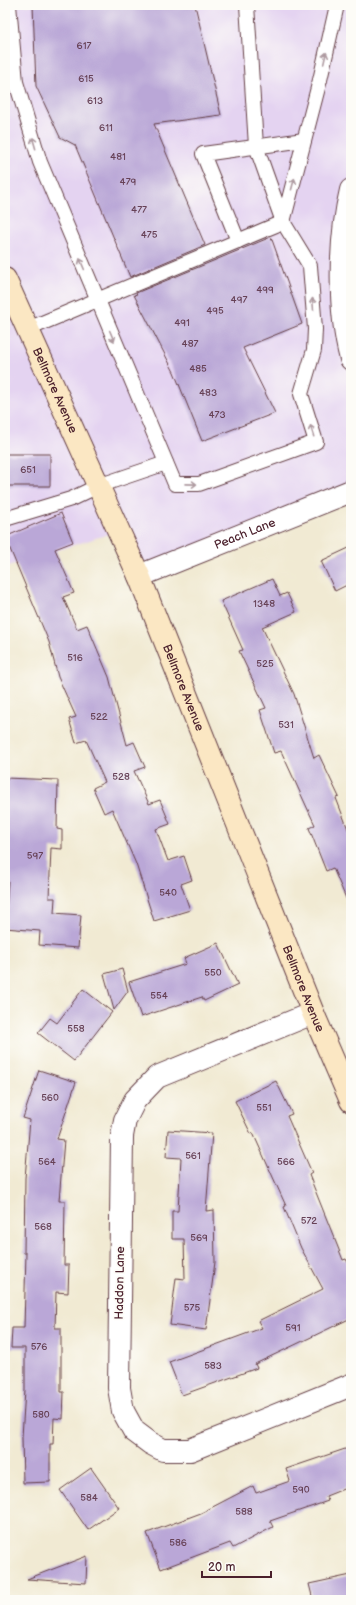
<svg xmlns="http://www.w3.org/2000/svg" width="356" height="1605" font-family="'Balsamiq Sans',sans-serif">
	<rect width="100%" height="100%" fill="#fdfcf7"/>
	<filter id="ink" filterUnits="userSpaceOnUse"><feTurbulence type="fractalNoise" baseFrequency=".025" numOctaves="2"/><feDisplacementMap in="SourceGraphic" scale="8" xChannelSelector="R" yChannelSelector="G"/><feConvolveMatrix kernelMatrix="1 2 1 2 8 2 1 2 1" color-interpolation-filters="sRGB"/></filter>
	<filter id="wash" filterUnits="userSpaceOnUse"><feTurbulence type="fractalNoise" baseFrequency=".012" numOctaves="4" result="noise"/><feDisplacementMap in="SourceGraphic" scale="16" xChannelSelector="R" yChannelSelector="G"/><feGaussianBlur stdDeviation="0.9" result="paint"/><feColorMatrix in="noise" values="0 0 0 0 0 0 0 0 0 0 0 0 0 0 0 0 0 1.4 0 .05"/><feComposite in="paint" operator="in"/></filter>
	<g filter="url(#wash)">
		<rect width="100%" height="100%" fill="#f1ead3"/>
		<path fill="#e4d3f1" d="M 5,5 L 351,5 L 351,491 L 139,576 L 118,531 L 5,567 Z"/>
		<g id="blocks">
			<g fill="#baa7d7">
				<path d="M 33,5 L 195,5 L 221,115 L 154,124 L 205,245 L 130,277 L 75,145 L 60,137 L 36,86 Z"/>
				<path d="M 271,237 L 302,324 L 243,348 L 275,413 L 202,441 L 174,372 L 134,295 L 137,294 L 136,293 Z"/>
				<rect x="5" y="454" width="45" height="32"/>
				<path d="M 61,513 L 73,542 L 55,549 L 74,593 L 63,597 L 77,629 L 87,625 L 109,677 L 127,745 L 134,742 L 145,767 L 134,771 L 149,804 L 160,800 L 170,824 L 156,829 L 168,861 L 184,856 L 192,880 L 181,884 L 190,910 L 154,921 L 136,864 L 112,809 L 104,813 L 93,788 L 105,782 L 86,740 L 76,743 L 69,719 L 76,717 L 58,677 L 49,642 L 5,537 Z"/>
				<path d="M 351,547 L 351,583 L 335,591 L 321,561 Z"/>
				<path d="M 272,579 L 280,596 L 287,593 L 296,612 L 262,627 L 294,694 L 314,758 L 319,755 L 339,797 L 336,798 L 351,837 L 351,910 L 333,868 L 326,871 L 309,828 L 315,825 L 281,751 L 274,753 L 260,710 L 266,708 L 239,651 L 243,650 L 221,601 Z"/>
				<path d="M 5,778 L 58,780 L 57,829 L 62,830 L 62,849 L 51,848 L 49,898 L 55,898 L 54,913 L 81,915 L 78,948 L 39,945 L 40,931 L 5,928 L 8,881 L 5,881 Z"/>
				<path d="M 218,943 L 238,985 L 204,1001 L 202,997 L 141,1017 L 129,982 L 186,964 L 184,958 Z"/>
				<path d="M 122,969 L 128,991 L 114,1010 L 104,974 Z"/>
				<path d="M 83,989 L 112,1012 L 74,1061 L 38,1033 L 50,1018 L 57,1023 Z"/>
				<path d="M 39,1070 L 76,1082 L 57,1139 L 64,1140 L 59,1201 L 65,1201 L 64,1265 L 69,1265 L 68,1293 L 56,1292 L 55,1328 L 61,1328 L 61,1392 L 64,1392 L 63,1419 L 54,1418 L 53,1444 L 50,1444 L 50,1482 L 23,1483 L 22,1437 L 25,1390 L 25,1348 L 11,1348 L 12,1328 L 24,1328 L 26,1253 L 24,1253 L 25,1178 L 30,1120 L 23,1118 Z"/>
				<path d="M 276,1081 L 292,1114 L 287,1116 L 312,1173 L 309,1175 L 343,1260 L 346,1259 L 351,1268 L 351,1318 L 255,1364 L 257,1368 L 182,1395 L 169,1362 L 262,1328 L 258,1321 L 323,1289 L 301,1248 L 284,1207 L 286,1206 L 253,1133 L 251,1134 L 235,1101 Z"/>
				<path d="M 168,1130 L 212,1133 L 206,1211 L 214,1210 L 215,1262 L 206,1330 L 170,1325 L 176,1278 L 185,1279 L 184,1239 L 172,1239 L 172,1211 L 178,1211 L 181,1158 L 166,1157 Z"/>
				<path d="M 351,1447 L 351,1486 L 326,1496 L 328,1501 L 270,1521 L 273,1527 L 233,1548 L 230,1543 L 161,1569 L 147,1533 L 201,1513 L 253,1486 L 256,1493 L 290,1481 L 286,1469 Z"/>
				<path d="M 91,1468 L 119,1508 L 88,1530 L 60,1490 Z"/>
				<path d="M 87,1556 L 86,1583 L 27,1579 Z"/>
				<path d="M 351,1575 L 351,1600 L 313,1600 L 309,1584 Z"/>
			</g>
		</g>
	</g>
	<g filter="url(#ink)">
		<use href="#blocks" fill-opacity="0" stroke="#633d44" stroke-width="1"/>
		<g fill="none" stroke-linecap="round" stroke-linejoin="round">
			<defs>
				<g id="lane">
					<path d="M 9,5 L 16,82 L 40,162 L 175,484 L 199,484 L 316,442 L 301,394 L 314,350 L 315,329 L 310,266 L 283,222 L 256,146 L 247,5"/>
					<path d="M 283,222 L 320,80 L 337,5"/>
					<path d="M 238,241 L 203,154 L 304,140"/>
					<path d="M 28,329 L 283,222"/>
					<path d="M 5,519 L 71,499 L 98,486 L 166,463"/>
				</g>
				<g id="street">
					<path d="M 351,190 C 339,239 338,310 351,359"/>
					<path id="s1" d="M 139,576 L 351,491"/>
					<path d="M 313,1013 L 157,1077 L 135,1100 L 125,1120 L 122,1136 L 119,1388 L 123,1411 L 134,1431 L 150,1443 L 163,1450 L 190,1450 L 351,1385"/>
				</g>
				<g id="secondary">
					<path id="s2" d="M 5,279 L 139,576 L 313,1013 L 351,1101"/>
				</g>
			</defs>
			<use href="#lane" stroke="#633d44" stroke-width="16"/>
			<use href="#street" stroke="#633d44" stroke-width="24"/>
			<use href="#secondary" stroke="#633d44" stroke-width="24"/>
			<use href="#lane" stroke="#fff" stroke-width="14"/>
			<use href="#street" stroke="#fff" stroke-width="22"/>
			<use href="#secondary" stroke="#fbe7c3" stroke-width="22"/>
		</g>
		<defs><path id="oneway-shaft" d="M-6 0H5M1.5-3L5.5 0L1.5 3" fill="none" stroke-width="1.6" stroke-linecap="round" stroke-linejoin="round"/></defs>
		<g stroke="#ae9aa0">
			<use href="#oneway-shaft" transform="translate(325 58) rotate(-77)"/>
			<use href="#oneway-shaft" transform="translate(34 143) rotate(-106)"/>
			<use href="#oneway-shaft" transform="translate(293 184) rotate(-75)"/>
			<use href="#oneway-shaft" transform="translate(82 264) rotate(-113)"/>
			<use href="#oneway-shaft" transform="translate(313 304) rotate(-95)"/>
			<use href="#oneway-shaft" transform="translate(112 336) rotate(67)"/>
			<use href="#oneway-shaft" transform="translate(312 431) rotate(-107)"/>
			<use href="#oneway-shaft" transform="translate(191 484) rotate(1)"/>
		</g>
	</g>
	<g text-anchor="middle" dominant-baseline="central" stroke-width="3.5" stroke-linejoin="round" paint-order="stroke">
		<g font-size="10" fill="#664156">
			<text x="84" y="46">617</text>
			<text x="86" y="79">615</text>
			<text x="95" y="101">613</text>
			<text x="106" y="128">611</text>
			<text x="118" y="157">481</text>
			<text x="128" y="182">479</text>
			<text x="139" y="210">477</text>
			<text x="149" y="235">475</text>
			<text x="265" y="290">499</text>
			<text x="239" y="300">497</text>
			<text x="215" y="311">495</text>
			<text x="182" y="323">491</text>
			<text x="190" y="344">487</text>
			<text x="198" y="369">485</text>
			<text x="208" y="393">483</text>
			<text x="217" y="415">473</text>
			<text x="28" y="470">651</text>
			<text x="264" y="604">1348</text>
			<text x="75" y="658">516</text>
			<text x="265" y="664">525</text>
			<text x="99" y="717">522</text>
			<text x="286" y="725">531</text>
			<text x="121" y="777">528</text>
			<text x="35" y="856">597</text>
			<text x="168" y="893">540</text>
			<text x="213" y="973">550</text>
			<text x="159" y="996">554</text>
			<text x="76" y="1029">558</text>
			<text x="50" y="1098">560</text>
			<text x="264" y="1108">551</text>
			<text x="193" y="1156">561</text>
			<text x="47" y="1162">564</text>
			<text x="286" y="1162">566</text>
			<text x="309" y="1221">572</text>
			<text x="43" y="1227">568</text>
			<text x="199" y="1238">569</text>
			<text x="192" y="1308">575</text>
			<text x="293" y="1328">591</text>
			<text x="39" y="1347">576</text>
			<text x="213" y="1366">583</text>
			<text x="41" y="1415">580</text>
			<text x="301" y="1490">590</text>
			<text x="89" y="1498">584</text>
			<text x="244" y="1512">588</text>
			<text x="178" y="1543">586</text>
		</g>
		<g font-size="12" fill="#4a1f2b" stroke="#fdfcf7">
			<text stroke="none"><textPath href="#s2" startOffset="122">Bellmore Avenue</textPath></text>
			<text stroke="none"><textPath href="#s1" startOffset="114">Peach Lane</textPath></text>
			<text stroke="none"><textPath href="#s2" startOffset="446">Bellmore Avenue</textPath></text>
			<text stroke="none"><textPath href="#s2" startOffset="770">Bellmore Avenue</textPath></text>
			<text transform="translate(120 1283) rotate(-89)">Haddon Lane</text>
		</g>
	</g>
	<rect width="356" height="1605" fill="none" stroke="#fdfcf7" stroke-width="20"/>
	<path d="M202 1571v6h69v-6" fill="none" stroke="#4a1f2b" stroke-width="2"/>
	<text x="208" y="1571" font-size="12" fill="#4a1f2b" stroke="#fdfcf7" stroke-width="3" paint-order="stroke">20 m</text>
</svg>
